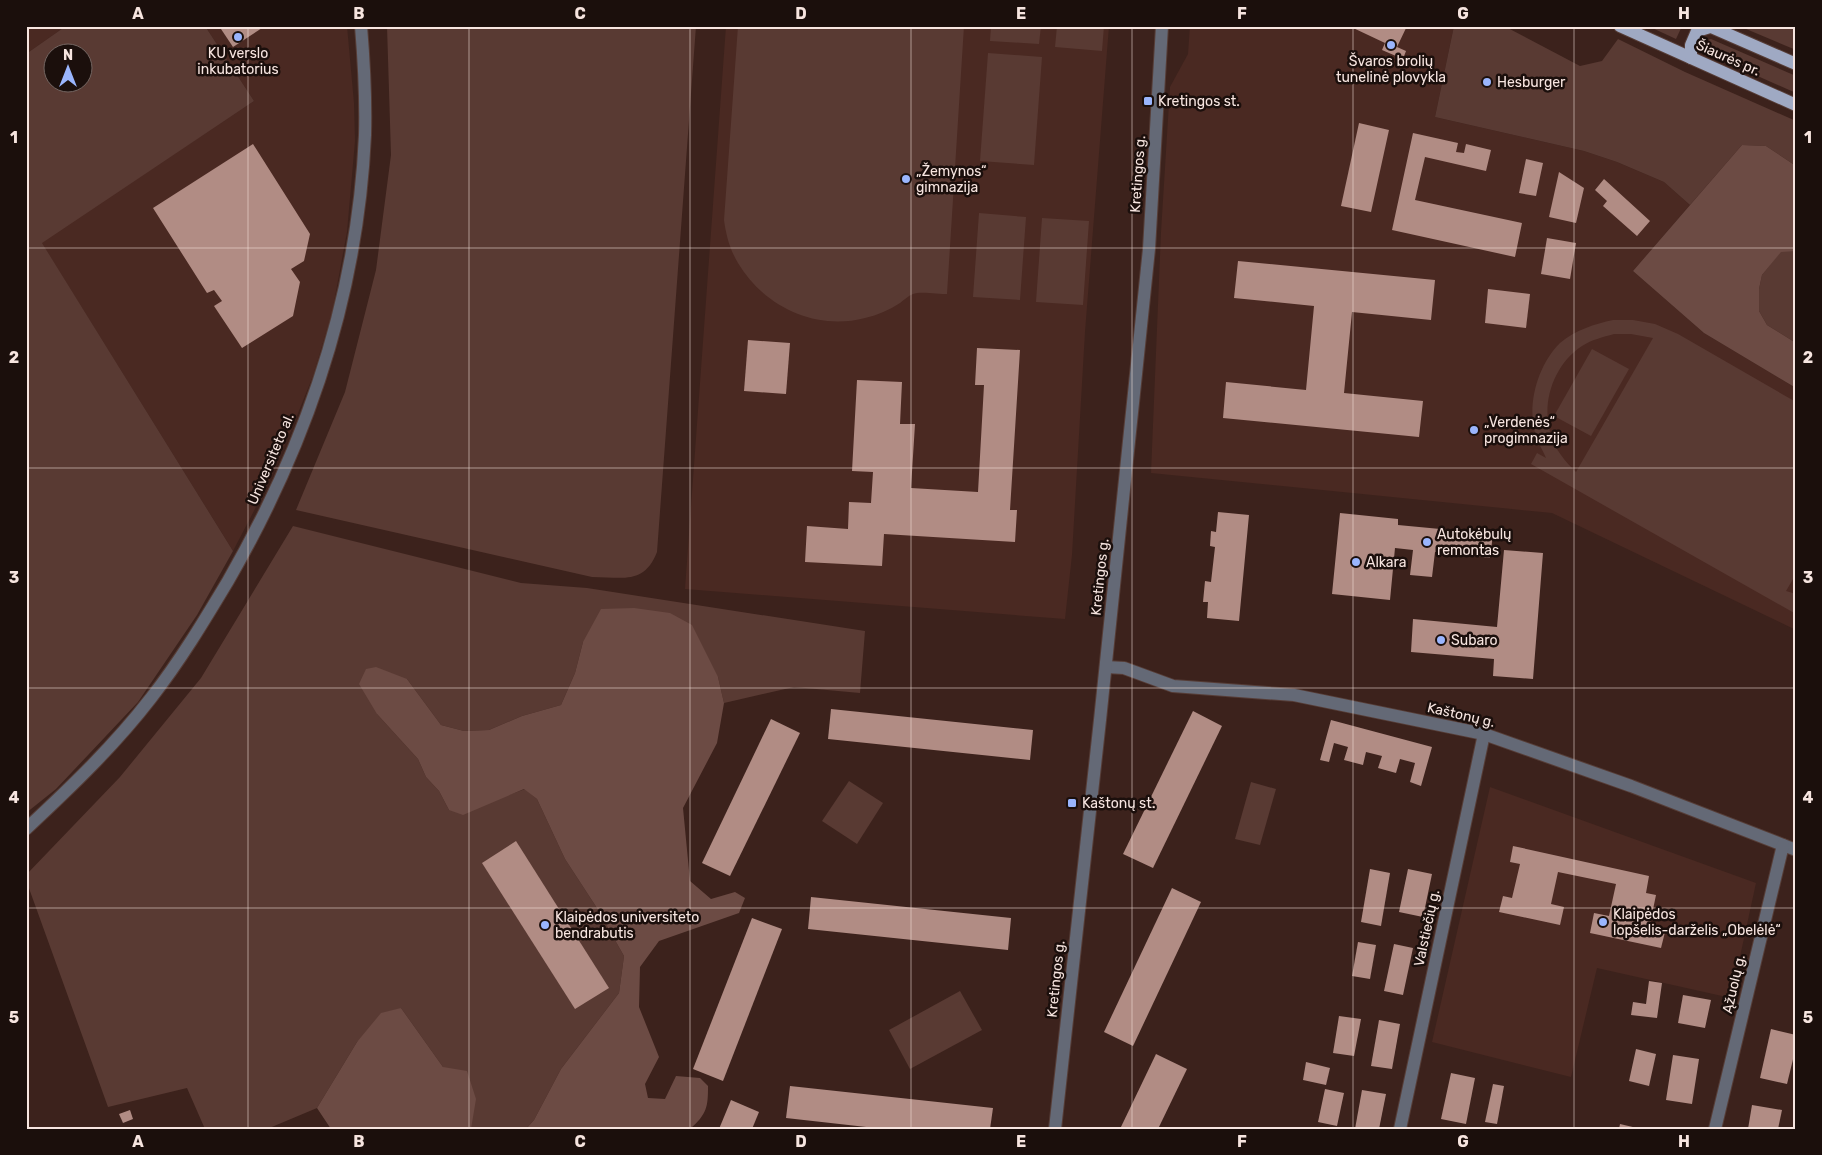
<svg xmlns="http://www.w3.org/2000/svg" width="1822" height="1155" font-family="Rubik,sans-serif">
	<rect width="100%" height="100%" fill="#3c221c"/>
	<g fill="#4a2922">
		<path d="M 26,26 L 66,26 L 26,54 Z"/>
		<path d="M 205,26 L 347,26 L 354,103 L 355,141 L 347,232 L 332,313 L 313,376 L 292,428 L 268,484 L 233,551 L 41,242 L 254,101 Z"/>
		<path d="M 726,26 L 1109,26 L 1085,332 L 1072,555 L 1065,619 L 685,589 Z"/>
		<path d="M 1190,26 L 1454,26 L 1435,117 L 1584,151 L 1617,162 L 1664,182 L 1690,205 L 1633,271 L 1704,333 L 1796,388 L 1796,630 L 1552,513 L 1151,473 L 1161,232 L 1170,87 L 1188,54 Z"/>
		<path d="M 1490,787 L 1756,883 L 1731,998 L 1597,968 L 1571,1077 L 1432,1042 Z"/>
	</g>
	<g fill="#593a33" fill-rule="evenodd">
		<path d="M 66,26 L 205,26 L 254,101 L 42,243 L 233,551 L 197,615 L 138,702 L 56,789 L 26,813 L 26,54 ZM 52,52 L 82,52 L 82,82 L 52,82 Z"/>
		<path d="M 387,26 L 696,26 L 657,552 C 644,585 623,577 592,577 L 296,510 L 345,392 L 376,270 L 391,155 Z"/>
		<path d="M 738,26 L 964,26 L 947,294 C 939,294 919,291 913,294 C 908,296 904,300 900,303 C 889,310 878,315 865,318 C 816,331 764,307 738,263 C 730,250 726,235 724,220 Z"/>
		<path d="M 991,26 L 1041,26 L 1039,44 L 990,41 Z"/>
		<path d="M 1057,26 L 1104,26 L 1102,51 L 1055,47 Z"/>
		<path d="M 1454,26 L 1504,26 L 1580,66 L 1602,61 L 1618,39 L 1685,72 L 1796,121 L 1796,166 L 1766,146 L 1742,145 L 1690,205 L 1664,182 L 1617,162 L 1584,151 L 1435,117 Z"/>
		<path d="M 1648,26 L 1682,26 L 1676,39 Z"/>
		<path d="M 1739,26 L 1796,26 L 1796,50 Z"/>
		<path d="M 1711,39 L 1796,76 L 1796,93 L 1706,53 C 1702,49 1703,44 1706,40 Z"/>
		<path d="M 988,53 L 1042,57 L 1034,165 L 980,161 Z"/>
		<path d="M 979,213 L 1026,217 L 1020,300 L 973,297 Z"/>
		<path d="M 1042,218 L 1089,221 L 1083,305 L 1036,302 Z"/>
		<path d="M 1781,251 L 1796,251 L 1796,343 L 1767,325 L 1759,311 L 1759,289 L 1762,275 Z"/>
		<path d="M 1613,320 L 1633,320 L 1655,324 L 1678,334 L 1796,402 L 1796,574 L 1786,591 L 1796,594 L 1796,614 L 1531,464 L 1537,453 L 1546,458 C 1543,450 1537,442 1535,433 C 1527,403 1538,365 1560,343 C 1575,330 1595,324 1613,320 ZM 1614,334 L 1631,334 L 1653,338 L 1576,472 C 1571,467 1565,461 1561,455 C 1536,421 1547,369 1582,346 C 1591,340 1603,337 1614,334 Z"/>
		<path d="M 1592,349 L 1629,369 L 1591,436 L 1554,416 Z"/>
		<path d="M 293,526 L 521,583 L 587,588 L 865,631 L 860,693 L 794,687 L 724,703 L 718,677 L 583,642 L 575,673 L 561,705 L 522,716 L 489,730 L 464,731 L 441,725 L 407,679 L 377,714 L 418,759 L 426,777 L 439,791 L 449,810 L 503,797 L 525,789 L 537,799 L 565,859 L 595,905 L 624,956 L 619,993 L 561,1069 L 534,1120 L 526,1129 L 471,1129 L 471,1122 L 443,1067 L 401,1008 L 357,1042 L 317,1108 L 267,1129 L 205,1129 L 187,1088 L 108,1107 L 26,880 L 26,875 L 120,777 L 201,678 Z"/>
		<path d="M 849,781 L 883,803 L 857,844 L 822,821 Z"/>
		<path d="M 1251,782 L 1276,789 L 1260,845 L 1235,839 Z"/>
		<path d="M 960,991 L 982,1030 L 910,1069 L 889,1030 Z"/>
	</g>
	<g fill="#6c4b44">
		<path d="M 1742,145 L 1766,146 L 1796,166 L 1796,251 L 1781,252 L 1762,275 L 1759,289 L 1759,311 L 1767,325 L 1796,343 L 1796,388 L 1704,333 L 1633,271 Z"/>
		<path d="M 634,608 L 670,613 L 692,625 L 718,677 L 724,703 L 717,743 L 683,808 L 690,881 L 711,899 L 735,892 L 745,898 L 739,913 L 659,941 L 640,967 L 639,1007 L 659,1057 L 645,1084 L 648,1098 L 665,1099 L 676,1076 L 700,1078 L 708,1086 C 708,1107 707,1114 690,1129 L 526,1129 L 534,1120 L 561,1069 L 619,993 L 624,956 L 595,905 L 565,859 L 537,799 L 524,789 L 463,815 L 449,810 L 439,791 L 426,777 L 418,759 L 377,714 L 359,684 L 366,669 L 376,667 L 407,679 L 441,725 L 464,731 L 489,730 L 522,716 L 561,705 L 575,673 L 583,642 L 601,609 Z"/>
		<path d="M 401,1008 L 443,1067 L 467,1071 L 476,1099 L 471,1129 L 331,1129 L 317,1108 L 357,1042 L 381,1013 Z"/>
	</g>
	<g fill="#b18c84">
		<path d="M 219,26 L 265,26 L 233,47 Z"/>
		<path d="M 1349,26 L 1407,26 L 1397,47 L 1406,51 L 1403,59 L 1382,50 L 1385,43 Z"/>
		<path d="M 1359,123 L 1389,130 L 1371,212 L 1341,206 Z"/>
		<path d="M 1413,133 L 1458,143 L 1456,152 L 1464,153 L 1466,144 L 1491,150 L 1486,171 L 1425,157 L 1415,200 L 1522,223 L 1515,257 L 1392,230 Z"/>
		<path d="M 253,144 L 310,234 L 304,261 L 291,269 L 300,282 L 293,316 L 242,348 L 214,306 L 222,301 L 214,290 L 207,293 L 153,208 Z"/>
		<path d="M 1526,159 L 1543,163 L 1536,196 L 1519,193 Z"/>
		<path d="M 1559,172 L 1584,188 L 1576,223 L 1549,217 Z"/>
		<path d="M 1604,179 L 1650,221 L 1637,236 L 1603,206 L 1607,201 L 1595,190 Z"/>
		<path d="M 1547,238 L 1576,243 L 1570,279 L 1541,274 Z"/>
		<path d="M 1238,261 L 1435,280 L 1431,320 L 1352,312 L 1344,393 L 1423,401 L 1419,437 L 1223,418 L 1226,382 L 1306,390 L 1314,306 L 1234,298 Z"/>
		<path d="M 1488,289 L 1530,294 L 1526,328 L 1485,323 Z"/>
		<path d="M 748,340 L 790,343 L 786,394 L 744,391 Z"/>
		<path d="M 977,348 L 1020,350 L 1010,510 L 1017,510 L 1015,542 L 884,534 L 882,566 L 805,562 L 807,526 L 848,529 L 849,502 L 871,503 L 873,472 L 852,471 L 857,380 L 902,382 L 900,424 L 915,424 L 911,488 L 978,492 L 984,385 L 975,385 Z"/>
		<path d="M 1218,512 L 1249,515 L 1239,621 L 1207,618 L 1208,602 L 1203,602 L 1205,581 L 1211,582 L 1215,547 L 1210,546 L 1211,531 L 1216,532 Z"/>
		<path d="M 1340,513 L 1398,519 L 1398,525 L 1493,534 L 1490,558 L 1435,552 L 1432,577 L 1410,575 L 1413,550 L 1395,548 L 1390,600 L 1332,594 Z"/>
		<path d="M 1504,550 L 1543,553 L 1533,679 L 1493,676 L 1494,659 L 1411,652 L 1413,619 L 1497,627 Z"/>
		<path d="M 831,709 L 1033,730 L 1030,760 L 828,739 Z"/>
		<path d="M 1193,711 L 1222,726 L 1153,868 L 1123,854 Z"/>
		<path d="M 771,719 L 800,733 L 730,876 L 702,863 Z"/>
		<path d="M 1331,720 L 1432,747 L 1421,786 L 1410,782 L 1415,763 L 1400,759 L 1396,773 L 1378,768 L 1382,756 L 1366,752 L 1363,765 L 1344,760 L 1348,747 L 1334,743 L 1329,762 L 1320,760 Z"/>
		<path d="M 516,841 L 609,988 L 575,1009 L 482,863 Z"/>
		<path d="M 1513,846 L 1649,876 L 1646,893 L 1656,895 L 1649,929 L 1665,932 L 1661,948 L 1590,933 L 1594,913 L 1609,916 L 1616,884 L 1558,872 L 1551,904 L 1564,907 L 1560,925 L 1499,912 L 1503,896 L 1512,898 L 1520,864 L 1510,862 Z"/>
		<path d="M 1370,869 L 1390,873 L 1381,926 L 1361,922 Z"/>
		<path d="M 1408,869 L 1432,874 L 1423,917 L 1399,912 Z"/>
		<path d="M 1172,888 L 1201,902 L 1133,1046 L 1104,1032 Z"/>
		<path d="M 811,897 L 1011,918 L 1008,950 L 808,929 Z"/>
		<path d="M 752,918 L 782,929 L 723,1081 L 693,1069 Z"/>
		<path d="M 1358,942 L 1376,945 L 1370,979 L 1352,976 Z"/>
		<path d="M 1394,944 L 1413,948 L 1403,995 L 1384,991 Z"/>
		<path d="M 1649,981 L 1662,983 L 1657,1018 L 1631,1015 L 1633,1002 L 1646,1004 Z"/>
		<path d="M 1683,995 L 1711,1000 L 1705,1028 L 1678,1023 Z"/>
		<path d="M 1339,1016 L 1361,1019 L 1354,1056 L 1333,1053 Z"/>
		<path d="M 1379,1020 L 1400,1024 L 1392,1069 L 1371,1066 Z"/>
		<path d="M 1771,1029 L 1796,1035 L 1796,1047 L 1787,1084 L 1760,1078 Z"/>
		<path d="M 1636,1049 L 1656,1054 L 1649,1086 L 1629,1081 Z"/>
		<path d="M 1156,1054 L 1187,1069 L 1158,1129 L 1120,1129 Z"/>
		<path d="M 1673,1055 L 1699,1059 L 1692,1104 L 1666,1100 Z"/>
		<path d="M 1306,1062 L 1330,1068 L 1326,1085 L 1303,1080 Z"/>
		<path d="M 1451,1073 L 1475,1078 L 1466,1124 L 1441,1119 Z"/>
		<path d="M 1493,1084 L 1504,1086 L 1497,1124 L 1485,1122 Z"/>
		<path d="M 790,1086 L 993,1108 L 990,1129 L 884,1129 L 786,1118 Z"/>
		<path d="M 1325,1089 L 1344,1093 L 1337,1126 L 1318,1122 Z"/>
		<path d="M 1362,1090 L 1386,1094 L 1379,1129 L 1355,1129 Z"/>
		<path d="M 731,1100 L 759,1112 L 752,1129 L 719,1129 Z"/>
		<path d="M 1752,1105 L 1782,1110 L 1778,1129 L 1748,1129 Z"/>
		<path d="M 130,1110 L 133,1119 L 123,1123 L 119,1114 Z"/>
		<path d="M 1620,1124 L 1637,1128 L 1637,1129 L 1619,1129 Z"/>
	</g>
	<g fill="none" stroke-linecap="round" stroke-linejoin="round">
		<defs>
			<g id="minor">
				<path d="M 1106,667 L 1124,668 L 1173,686 L 1294,695 L 1484,734 L 1631,786 L 1796,850"/>
				<path d="M 26,829 C 70,788 114,746 151,698 C 180,661 204,621 228,581 C 307,444 358,293 365,135 C 366,99 364,62 361,26"/>
				<path d="M 1055,1129 L 1100,720 L 1149,249 L 1162,26"/>
				<path d="M 1400,1129 L 1484,734"/>
				<path d="M 1715,1129 L 1783,845"/>
			</g>
			<g id="primary">
				<path d="M 1620,26 L 1796,105"/>
				<path d="M 1709,26 L 1796,64"/>
				<path d="M 1691,58 L 1691,45 L 1697,31 L 1710,27"/>
			</g>
		</defs>
		<use href="#minor" stroke="#563d37" stroke-width="14"/>
		<use href="#primary" stroke="#563d37" stroke-width="14"/>
		<use href="#minor" stroke="#646976" stroke-width="12"/>
		<use href="#primary" stroke="#9fa9c3" stroke-width="12"/>
	</g>
	<path fill="none" stroke="#f7e5e0" stroke-width="1" stroke-opacity="0.55" d="M 248,26 L 248,1129M 469,26 L 469,1129M 690,26 L 690,1129M 911,26 L 911,1129M 1132,26 L 1132,1129M 1353,26 L 1353,1129M 1574,26 L 1574,1129M 26,248 L 1796,248M 26,468 L 1796,468M 26,688 L 1796,688M 26,908 L 1796,908"/>
	<g fill="#9ab5fd" stroke="#1b0f0c" stroke-width="2">
		<circle cx="238" cy="37" r="5"/>
		<circle cx="1391" cy="45" r="5"/>
		<circle cx="1487" cy="82" r="5"/>
		<rect x="1143" y="96" width="10" height="10" rx="2.5"/>
		<circle cx="906" cy="179" r="5"/>
		<circle cx="1474" cy="430" r="5"/>
		<circle cx="1427" cy="542" r="5"/>
		<circle cx="1356" cy="562" r="5"/>
		<circle cx="1441" cy="640" r="5"/>
		<rect x="1067" y="798" width="10" height="10" rx="2.5"/>
		<circle cx="1603" cy="922" r="5"/>
		<circle cx="545" cy="925" r="5"/>
	</g>
	<g text-anchor="middle" dominant-baseline="central" stroke-width="5" stroke-linejoin="round" paint-order="stroke">
		<g font-size="14" fill="#f7e5e0" stroke="#1b0f0c" text-anchor="start">
			<text x="238" y="53" text-anchor="middle">KU verslo<tspan x="238" dy="16">inkubatorius</tspan></text>
			<text x="1391" y="61" text-anchor="middle">Švaros brolių<tspan x="1391" dy="16">tunelinė plovykla</tspan></text>
			<text x="1497" y="82">Hesburger</text>
			<text x="1158" y="101">Kretingos st.</text>
			<text x="916" y="171">„Žemynos“<tspan x="916" dy="16">gimnazija</tspan></text>
			<text x="1484" y="422">„Verdenės“<tspan x="1484" dy="16">progimnazija</tspan></text>
			<text x="1437" y="534">Autokėbulų<tspan x="1437" dy="16">remontas</tspan></text>
			<text x="1366" y="562">Alkara</text>
			<text x="1451" y="640">Subaro</text>
			<text x="1082" y="803">Kaštonų st.</text>
			<text x="1613" y="914">Klaipėdos<tspan x="1613" dy="16">lopšelis-darželis „Obelėlė“</tspan></text>
			<text x="555" y="917">Klaipėdos universiteto<tspan x="555" dy="16">bendrabutis</tspan></text>
		</g>
		<g font-size="14" fill="#f7e5e0" stroke="#1b0f0c">
			<text transform="translate(1728 58) rotate(24)">Šiaurės pr.</text>
			<text transform="translate(1138 174) rotate(-86)">Kretingos g.</text>
			<text transform="translate(271 459) rotate(-67)">Universiteto al.</text>
			<text transform="translate(1100 577) rotate(-84)">Kretingos g.</text>
			<text transform="translate(1461 715) rotate(13)">Kaštonų g.</text>
			<text transform="translate(1427 928) rotate(-78)">Valstiečių g.</text>
			<text transform="translate(1056 979) rotate(-84)">Kretingos g.</text>
			<text transform="translate(1734 984) rotate(-77)">Ąžuolų g.</text>
		</g>
	</g>
	<rect width="1822" height="1155" fill="none" stroke="#1b0f0c" stroke-width="55"/>
	<g transform="translate(68 68)"><circle r="24" fill="#1b0f0c" stroke="#736561"/>
	<path d="M0-4L9 19L0 12L-9 19Z" fill="#9ab5fd"/>
	<text y="-8" font-size="14" font-weight="bold" text-anchor="middle" fill="#f7e5e0">N</text>
	</g>
	<rect x="28" y="28" width="1766" height="1100" fill="none" stroke="#f7e5e0" stroke-width="2"/>
	<g font-size="16" text-anchor="middle" font-weight="bold" fill="#f7e5e0">
		<text x="138" y="19">A</text>
		<text x="359" y="19">B</text>
		<text x="580" y="19">C</text>
		<text x="801" y="19">D</text>
		<text x="1021" y="19">E</text>
		<text x="1242" y="19">F</text>
		<text x="1463" y="19">G</text>
		<text x="1684" y="19">H</text>
		<text x="14" y="143">1</text>
		<text x="1808" y="143">1</text>
		<text x="14" y="363">2</text>
		<text x="1808" y="363">2</text>
		<text x="14" y="583">3</text>
		<text x="1808" y="583">3</text>
		<text x="14" y="803">4</text>
		<text x="1808" y="803">4</text>
		<text x="14" y="1023">5</text>
		<text x="1808" y="1023">5</text>
		<text x="138" y="1147">A</text>
		<text x="359" y="1147">B</text>
		<text x="580" y="1147">C</text>
		<text x="801" y="1147">D</text>
		<text x="1021" y="1147">E</text>
		<text x="1242" y="1147">F</text>
		<text x="1463" y="1147">G</text>
		<text x="1684" y="1147">H</text>
	</g>
</svg>
